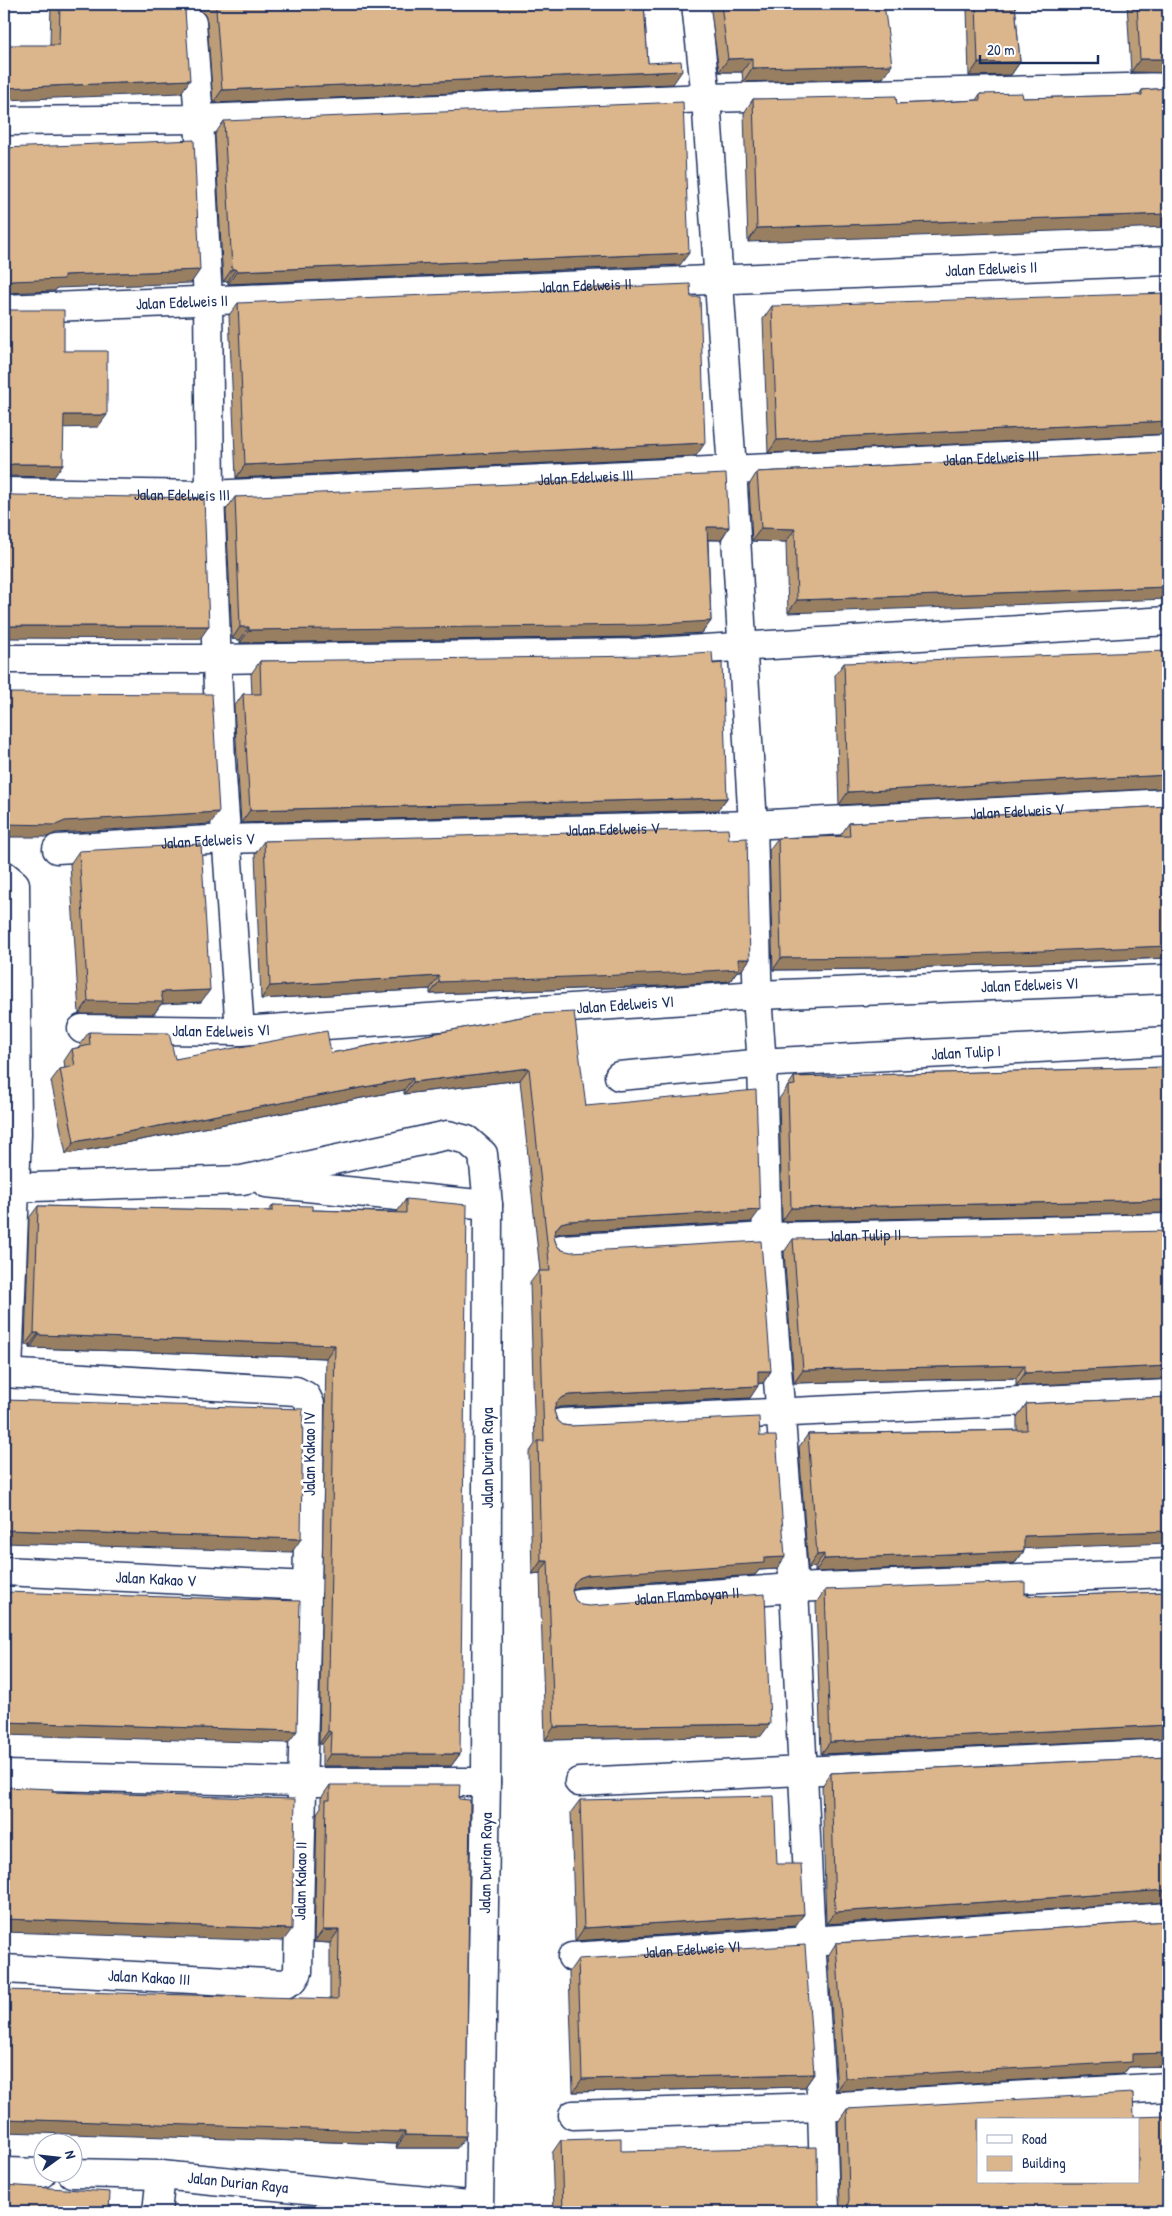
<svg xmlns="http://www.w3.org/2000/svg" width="1172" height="2216" font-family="'Patrick Hand',sans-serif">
	<rect width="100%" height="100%" fill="#fff"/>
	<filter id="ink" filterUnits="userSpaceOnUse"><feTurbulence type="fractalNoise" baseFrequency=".02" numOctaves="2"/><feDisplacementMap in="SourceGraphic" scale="10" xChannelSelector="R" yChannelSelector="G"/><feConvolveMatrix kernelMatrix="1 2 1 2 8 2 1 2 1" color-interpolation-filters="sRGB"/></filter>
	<g filter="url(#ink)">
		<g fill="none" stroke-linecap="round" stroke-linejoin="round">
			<defs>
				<g id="minor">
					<path d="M 696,4 L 706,98 L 732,469 L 753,825 L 758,1010 L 762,1064 L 767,1237 L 794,1588 L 811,1941 L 822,2107 L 825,2212"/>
					<path d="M 4,121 L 199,119 L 192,23"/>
					<path id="s1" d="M 4,309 L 1168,261"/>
					<path id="s2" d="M 4,492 L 210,495 L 1168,449"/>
					<path d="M 4,659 L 218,659 L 638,653 L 1168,621"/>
					<path id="s3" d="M 57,849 L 226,839 L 753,825 L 1168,803"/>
					<path d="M 4,875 L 15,884 L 17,1134 L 8,1373"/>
					<path id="s4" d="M 82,1029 L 240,1031 L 758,995 L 1168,979"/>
					<path d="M 240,1031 L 221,762 L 210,495 L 208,301 L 199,119 L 706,98 L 1168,87"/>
					<path id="s5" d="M 619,1076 L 777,1062 L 1168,1041"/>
					<path d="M 266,1183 L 488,1205"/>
					<path d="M 4,1188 L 242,1180 L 448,1135 L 467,1140 L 483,1154 L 488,1205 L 486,1782 L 479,2206 L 161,2175 L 72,2173"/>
					<path id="s6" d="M 561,1249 L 767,1237 L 1168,1228"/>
					<path d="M 4,1373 L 296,1391 L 306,1396 L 310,1404 C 309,1594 301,1783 298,1972 L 293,1980 L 285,1984 L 4,1969"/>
					<path d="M 561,1423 L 1168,1394"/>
					<path id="s7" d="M 4,1571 L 309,1586"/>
					<path id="s8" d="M 579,1603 L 794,1588 L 1168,1573"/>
					<path d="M 4,1775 L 301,1782 L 486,1782"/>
					<path d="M 579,1782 L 1168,1753"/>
					<path id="s9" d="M 572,1957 L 1168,1917"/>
					<path d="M 573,2115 L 822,2107 L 1168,2087"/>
					<path d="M 4,2172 L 42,2173"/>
					<path d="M 157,2212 L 161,2175"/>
				</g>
			</defs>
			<use href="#minor" stroke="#1b2f5e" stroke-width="31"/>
			<use href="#minor" stroke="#fff" stroke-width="28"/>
		</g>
		<g fill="#bc9d78" stroke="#1b2f5e">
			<path d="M 51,4 L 644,4 L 648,63 L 673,84 L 213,103 L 207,21 L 205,15 L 199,9 L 191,7 L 186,9 L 185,11 L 181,93 L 50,45 Z"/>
			<path d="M 710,4 L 884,4 L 883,78 L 743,82 L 742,72 L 719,72 Z"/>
			<path d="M 970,4 L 1015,4 L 1020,62 L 1011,75 L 969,76 L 967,9 Z"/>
			<path d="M 1127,4 L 1168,4 L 1168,73 L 1131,72 Z"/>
			<path d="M 1168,88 L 748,242 L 744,113 L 753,99 L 897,104 L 976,100 L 980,94 L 1023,98 L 1139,95 L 1142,90 Z"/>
			<path d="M 224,121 L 680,265 L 228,284 L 228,281 L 223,282 L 215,134 Z"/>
			<path d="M 238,303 L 696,456 L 236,478 L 229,315 Z"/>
			<path d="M 772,306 L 1167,433 L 768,453 L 763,319 Z"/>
			<path d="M 1168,452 L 788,613 L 786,542 L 752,541 L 749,485 L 757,472 Z"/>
			<path d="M 235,497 L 729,527 L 721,540 L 708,540 L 711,621 L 702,633 L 637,637 L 240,643 L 240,640 L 232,639 L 226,510 Z"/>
			<path d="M 260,661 L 713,664 L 727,798 L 718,810 L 241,823 L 234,707 L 243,694 L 252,694 L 251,674 Z"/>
			<path d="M 844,663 L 1167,787 L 839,805 L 835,675 Z"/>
			<path d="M 1168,806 L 1168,958 L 881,969 L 773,970 L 769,850 L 778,838 L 840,836 L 849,823 Z"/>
			<path d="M 729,839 L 750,959 L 741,971 L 737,971 L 730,981 L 663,986 L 430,994 L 430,989 L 261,999 L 255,854 L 264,841 Z"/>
			<path d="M 79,851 L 201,1002 L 161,1004 L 154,1014 L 79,1014 L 70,864 Z"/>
			<path d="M 537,1014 L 586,1106 L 751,1222 L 560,1233 L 555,1235 L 554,1238 L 557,1246 L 562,1250 L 771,1371 L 763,1383 L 758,1384 L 750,1398 L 560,1407 L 554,1409 L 554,1411 L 557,1420 L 563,1425 L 570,1426 L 760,1436 L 777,1569 L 759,1570 L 755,1575 L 578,1587 L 572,1589 L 572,1591 L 575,1600 L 581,1605 L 761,1736 L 545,1740 L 540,1573 L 532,1574 L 529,1453 L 535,1444 L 530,1283 L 539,1271 L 540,1271 L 520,1080 L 404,1094 L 404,1090 L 66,1154 L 51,1081 L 60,1069 L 65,1068 L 64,1061 L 72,1049 L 81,1047 L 80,1044 L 89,1032 L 175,1059 L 331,1053 Z"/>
			<path d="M 1168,1067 L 1168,1213 L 782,1221 L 779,1099 L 794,1077 Z"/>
			<path d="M 406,1199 L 460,1754 L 451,1766 L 322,1766 L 322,1744 L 319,1744 L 326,1358 L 30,1348 L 30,1345 L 25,1345 L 29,1218 L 38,1206 L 269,1211 L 273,1205 L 312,1210 L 397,1212 Z"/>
			<path d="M 793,1239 L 1167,1378 L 1016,1386 L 1016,1378 L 794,1383 L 784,1252 Z"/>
			<path d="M 1168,1397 L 1024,1548 L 1024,1551 L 1015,1563 L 815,1572 L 815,1567 L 808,1568 L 799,1447 L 808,1434 L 1017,1430 L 1017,1417 L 1026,1404 Z"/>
			<path d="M 825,1590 L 1042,1596 L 1168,1592 L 1168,1738 L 821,1754 L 816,1603 Z"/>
			<path d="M 1168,1757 L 1168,1902 L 826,1924 L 822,1786 L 831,1773 Z"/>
			<path d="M 330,1785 L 457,2148 L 396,2148 L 397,2144 L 270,2140 L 330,1999 L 330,1943 L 314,1942 L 317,1813 L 321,1807 L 321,1798 Z"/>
			<path d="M 580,1800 L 804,1914 L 795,1926 L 575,1941 L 571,1812 Z"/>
			<path d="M 1168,1921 L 1168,2066 L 1129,2067 L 1123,2074 L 837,2091 L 828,1956 L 836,1943 Z"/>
			<path d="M 578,1959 L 814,2074 L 805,2087 L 573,2092 L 569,1972 Z"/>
			<path d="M 847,2109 L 1134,2117 L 1168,2212 L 840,2212 L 838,2122 Z"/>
			<path d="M 561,2140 L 621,2151 L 818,2201 L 821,2208 L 825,2212 L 554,2212 L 552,2153 Z"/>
		</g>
		<g fill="#997f62" stroke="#1b2f5e">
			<path d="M 187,4 L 203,4 L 199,9 L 191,7 L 183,10 Z"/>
			<path d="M 752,58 L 742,72 L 719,72 L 728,59 Z"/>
			<path d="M 1140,59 L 1168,59 L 1168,73 L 1131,72 Z"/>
			<path d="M 1020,62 L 1011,75 L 969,76 L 978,63 Z"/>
			<path d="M 892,65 L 883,78 L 743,82 L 752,68 Z"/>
			<path d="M 682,71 L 673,84 L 213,103 L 222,90 Z"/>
			<path d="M 190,80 L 181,93 L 4,100 L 4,88 Z"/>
			<path d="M 1168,214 L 1168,227 L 748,242 L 757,228 Z"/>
			<path d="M 689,253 L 680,265 L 228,284 L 237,271 Z"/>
			<path d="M 232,269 L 236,269 L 228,281 L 223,282 Z"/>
			<path d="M 200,270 L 191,283 L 57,288 L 55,291 L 4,293 L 4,284 L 12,281 L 64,275 Z"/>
			<path d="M 64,415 L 107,415 L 98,427 L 55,428 Z"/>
			<path d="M 1168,421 L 1168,434 L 768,453 L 777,440 Z"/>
			<path d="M 705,443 L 696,456 L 236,478 L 245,465 Z"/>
			<path d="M 13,464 L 63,464 L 54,477 L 4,476 L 4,467 L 6,466 Z"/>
			<path d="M 707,527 L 729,527 L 721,540 L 698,539 Z"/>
			<path d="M 761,528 L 795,529 L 786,542 L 752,541 Z"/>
			<path d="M 1168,587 L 1168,599 L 788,613 L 797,600 Z"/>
			<path d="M 711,621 L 702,633 L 637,637 L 240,643 L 249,630 Z"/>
			<path d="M 4,626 L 209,626 L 200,639 L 4,638 Z"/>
			<path d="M 240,627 L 249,627 L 240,640 L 232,639 Z"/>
			<path d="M 1168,775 L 1168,788 L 839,805 L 848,792 Z"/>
			<path d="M 727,798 L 718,810 L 241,823 L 250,810 Z"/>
			<path d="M 219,812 L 210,824 L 56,833 L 47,837 L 4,837 L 4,824 Z"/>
			<path d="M 1168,946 L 1168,958 L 881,969 L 773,970 L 781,958 Z"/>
			<path d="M 738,959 L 750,959 L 741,971 L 737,971 L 730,981 L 663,986 L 430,994 L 439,982 Z"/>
			<path d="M 439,976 L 430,989 L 261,999 L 270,986 Z"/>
			<path d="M 210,990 L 201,1002 L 161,1004 L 154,1014 L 79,1014 L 88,1001 L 161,992 Z"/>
			<path d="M 529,1068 L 520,1080 L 404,1094 L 413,1082 Z"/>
			<path d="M 413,1078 L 404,1090 L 66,1154 L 74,1142 Z"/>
			<path d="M 1168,1200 L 1168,1213 L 782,1221 L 791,1208 Z"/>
			<path d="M 760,1210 L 751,1222 L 560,1233 L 553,1236 L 556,1229 L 561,1223 L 569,1221 Z"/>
			<path d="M 34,1333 L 39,1333 L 30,1345 L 25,1345 Z"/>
			<path d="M 39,1335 L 335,1345 L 326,1358 L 30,1348 Z"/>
			<path d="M 1025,1365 L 1016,1378 L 794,1383 L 803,1370 Z"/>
			<path d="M 1168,1366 L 1168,1379 L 1016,1386 L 1025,1373 Z"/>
			<path d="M 758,1371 L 771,1371 L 763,1383 L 749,1384 Z"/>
			<path d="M 758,1386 L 750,1398 L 560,1407 L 552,1410 L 556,1403 L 561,1398 L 569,1395 Z"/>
			<path d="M 4,1530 L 301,1539 L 292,1552 L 4,1543 Z"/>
			<path d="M 1168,1531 L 1168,1543 L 1015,1549 L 1024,1536 Z"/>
			<path d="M 1024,1551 L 1015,1563 L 815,1572 L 824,1559 Z"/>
			<path d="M 824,1554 L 815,1567 L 808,1568 L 817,1555 Z"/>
			<path d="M 785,1557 L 777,1569 L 759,1570 L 755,1575 L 578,1587 L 570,1590 L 574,1583 L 579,1578 L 587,1575 L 764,1558 Z"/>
			<path d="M 541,1561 L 548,1561 L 540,1573 L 532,1574 Z"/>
			<path d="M 4,1722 L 297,1731 L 288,1743 L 4,1735 Z"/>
			<path d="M 770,1724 L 761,1736 L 545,1740 L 554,1727 Z"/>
			<path d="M 1168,1725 L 1168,1738 L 821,1754 L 830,1742 Z"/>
			<path d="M 328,1731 L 331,1732 L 322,1744 L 319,1744 Z"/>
			<path d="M 330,1754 L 460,1754 L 451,1766 L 322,1766 Z"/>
			<path d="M 1168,1890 L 1168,1902 L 826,1924 L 835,1912 Z"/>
			<path d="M 804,1914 L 795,1926 L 575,1941 L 584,1928 Z"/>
			<path d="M 4,1919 L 292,1929 L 283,1941 L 4,1932 Z"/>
			<path d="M 323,1930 L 339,1930 L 330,1943 L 314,1942 Z"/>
			<path d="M 1168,2053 L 1168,2066 L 1129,2067 L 1123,2074 L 837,2091 L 845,2078 L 1132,2054 Z"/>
			<path d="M 814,2074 L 805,2087 L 573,2092 L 582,2079 Z"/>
			<path d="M 4,2119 L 279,2127 L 405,2132 L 397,2144 L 4,2132 Z"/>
			<path d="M 405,2135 L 466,2136 L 457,2148 L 396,2148 Z"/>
		</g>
		<g fill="#dbb68c" stroke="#1b2f5e" fill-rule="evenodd">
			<path d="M 60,4 L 187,4 L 185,11 L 190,80 L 4,88 L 4,45 L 59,45 Z"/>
			<path d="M 215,4 L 644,4 L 648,63 L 681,61 L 682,71 L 222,90 L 216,9 Z"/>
			<path d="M 721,4 L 884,4 L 892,65 L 752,68 L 752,58 L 728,59 Z"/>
			<path d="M 976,4 L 1015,4 L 1020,62 L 978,63 Z"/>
			<path d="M 1137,4 L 1168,4 L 1168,59 L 1140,59 Z"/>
			<path d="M 1168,88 L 1168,214 L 757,228 L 753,99 L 896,96 L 897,104 L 980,100 L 980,94 L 1022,93 L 1023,98 L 1138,95 L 1142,95 L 1142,90 Z"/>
			<path d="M 683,102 L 689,253 L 237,271 L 236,269 L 232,269 L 224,121 Z"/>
			<path d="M 194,140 L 200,270 L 64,275 L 64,279 L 12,281 L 4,284 L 4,148 Z"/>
			<path d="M 690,284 L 691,297 L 700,297 L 705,443 L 245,465 L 238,303 Z"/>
			<path d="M 1168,293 L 1168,421 L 777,440 L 772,306 Z"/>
			<path d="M 4,308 L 6,310 L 64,310 L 64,351 L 107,351 L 107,415 L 64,415 L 63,464 L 13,464 L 6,466 L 4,467 Z"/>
			<path d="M 1168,452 L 1168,587 L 797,600 L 795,529 L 761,528 L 757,472 Z"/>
			<path d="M 726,474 L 729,527 L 707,527 L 711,621 L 646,625 L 249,630 L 249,627 L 240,627 L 235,497 Z"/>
			<path d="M 4,492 L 13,495 L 204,498 L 209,626 L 4,626 Z"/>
			<path d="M 1168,651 L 1168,775 L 848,792 L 844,663 Z"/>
			<path d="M 712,652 L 713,664 L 722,663 L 727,798 L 250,810 L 243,694 L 261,694 L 260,661 L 647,656 Z"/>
			<path d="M 4,693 L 212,694 L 219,812 L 65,821 L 56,825 L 4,824 Z"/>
			<path d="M 1168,806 L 1168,946 L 890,957 L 781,958 L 778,838 L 850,836 L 849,823 Z"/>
			<path d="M 728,829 L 729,839 L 747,838 L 750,959 L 738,959 L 739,969 L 672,973 L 439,982 L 439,976 L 270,986 L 264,841 Z"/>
			<path d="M 201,844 L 210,990 L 161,992 L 163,1002 L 88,1001 L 79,851 Z"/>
			<path d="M 574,1012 L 586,1106 L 756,1090 L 760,1210 L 569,1221 L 561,1223 L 556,1229 L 554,1238 L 557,1246 L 562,1250 L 571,1252 L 761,1241 L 771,1371 L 758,1371 L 758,1386 L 569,1395 L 561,1398 L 556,1403 L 554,1411 L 557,1420 L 563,1425 L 570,1426 L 759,1417 L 760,1436 L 776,1436 L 785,1557 L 764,1558 L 764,1563 L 587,1575 L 579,1578 L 574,1583 L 572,1591 L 575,1600 L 581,1605 L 589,1606 L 765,1594 L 770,1724 L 554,1727 L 548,1561 L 541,1561 L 538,1441 L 544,1441 L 539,1271 L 550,1271 L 529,1068 L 413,1082 L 413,1078 L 74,1142 L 60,1069 L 75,1066 L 72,1049 L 90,1045 L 89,1032 L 169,1033 L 175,1059 L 327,1031 L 331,1053 L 537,1014 Z"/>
			<path d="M 1168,1067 L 1168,1200 L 791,1208 L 788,1086 L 795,1085 L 794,1077 Z"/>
			<path d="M 406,1199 L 467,1205 L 460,1754 L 330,1754 L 331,1732 L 328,1731 L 335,1345 L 39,1335 L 39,1333 L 34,1333 L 38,1206 L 273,1211 L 273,1205 L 312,1206 L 312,1210 L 406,1213 Z"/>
			<path d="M 4,1205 L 7,1205 L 4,1291 Z"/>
			<path d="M 1168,1231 L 1168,1366 L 1025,1373 L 1025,1365 L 803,1370 L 793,1239 Z"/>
			<path d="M 1168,1397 L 1168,1531 L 1024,1536 L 1024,1551 L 824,1559 L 824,1554 L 817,1555 L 808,1434 L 1027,1430 L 1026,1404 Z"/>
			<path d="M 4,1400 L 303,1409 L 301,1539 L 4,1530 Z"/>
			<path d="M 1025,1582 L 1025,1595 L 1042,1596 L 1168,1592 L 1168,1725 L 830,1742 L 825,1590 Z"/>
			<path d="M 4,1592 L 300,1601 L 297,1731 L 4,1722 Z"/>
			<path d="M 1168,1757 L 1168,1890 L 835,1912 L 831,1773 Z"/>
			<path d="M 330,1785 L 460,1785 L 459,1799 L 470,1800 L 466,2136 L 405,2135 L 405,2132 L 4,2119 L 4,1990 L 338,1999 L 339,1930 L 323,1930 L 326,1800 L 330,1800 Z"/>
			<path d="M 4,1787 L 53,1789 L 52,1792 L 295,1799 L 292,1929 L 4,1919 Z"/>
			<path d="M 774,1796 L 777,1864 L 801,1864 L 804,1914 L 584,1928 L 580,1800 Z"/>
			<path d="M 1168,1921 L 1168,2053 L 1132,2054 L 1132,2062 L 845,2078 L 836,1943 Z"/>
			<path d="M 805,1945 L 814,2074 L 582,2079 L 578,1959 Z"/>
			<path d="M 1133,2093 L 1134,2117 L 1168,2116 L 1168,2212 L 843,2212 L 847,2207 L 849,2200 L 847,2109 ZM 978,2120 L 1138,2120 L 1138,2182 L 978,2182 Z"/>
			<path d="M 621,2138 L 621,2151 L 817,2147 L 818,2201 L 821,2208 L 825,2212 L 563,2212 L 561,2140 Z"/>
			<path d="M 4,2185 L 110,2192 L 109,2212 L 4,2212 Z"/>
		</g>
	</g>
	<g text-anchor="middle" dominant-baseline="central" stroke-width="5" stroke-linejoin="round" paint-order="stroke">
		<g font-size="16" fill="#1b2f5e" stroke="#fff">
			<text stroke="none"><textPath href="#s1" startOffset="988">Jalan Edelweis II</textPath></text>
			<text stroke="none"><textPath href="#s1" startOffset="582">Jalan Edelweis II</textPath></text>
			<text stroke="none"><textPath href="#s1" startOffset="178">Jalan Edelweis II</textPath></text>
			<text stroke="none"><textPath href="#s2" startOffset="988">Jalan Edelweis III</textPath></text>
			<text stroke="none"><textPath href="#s2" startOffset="582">Jalan Edelweis III</textPath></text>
			<text stroke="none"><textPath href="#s2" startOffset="178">Jalan Edelweis III</textPath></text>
			<text stroke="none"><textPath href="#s3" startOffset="961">Jalan Edelweis V</textPath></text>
			<text stroke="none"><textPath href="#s3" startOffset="556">Jalan Edelweis V</textPath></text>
			<text stroke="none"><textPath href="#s3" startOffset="151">Jalan Edelweis V</textPath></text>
			<text stroke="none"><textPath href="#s4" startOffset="949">Jalan Edelweis VI</textPath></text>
			<text stroke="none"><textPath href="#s4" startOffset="544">Jalan Edelweis VI</textPath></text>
			<text stroke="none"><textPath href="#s4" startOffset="139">Jalan Edelweis VI</textPath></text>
			<text stroke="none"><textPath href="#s5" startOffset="348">Jalan Tulip I</textPath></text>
			<text stroke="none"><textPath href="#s6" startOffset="304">Jalan Tulip II</textPath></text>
			<text transform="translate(309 1454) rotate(-90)">Jalan Kakao IV</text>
			<text transform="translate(487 1458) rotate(-90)">Jalan Durian Raya</text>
			<text stroke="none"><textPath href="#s7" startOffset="152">Jalan Kakao V</textPath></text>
			<text stroke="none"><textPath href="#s8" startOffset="108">Jalan Flamboyan II</textPath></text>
			<text transform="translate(485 1863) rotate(-89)">Jalan Durian Raya</text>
			<text transform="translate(300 1881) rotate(-89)">Jalan Kakao II</text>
			<text stroke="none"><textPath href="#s9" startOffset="120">Jalan Edelweis VI</textPath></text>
			<text transform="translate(149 1977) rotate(3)">Jalan Kakao III</text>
			<text transform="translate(238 2182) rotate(6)">Jalan Durian Raya</text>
		</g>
	</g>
	<rect width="1172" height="2216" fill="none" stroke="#fff" stroke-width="20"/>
	<rect x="10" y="10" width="1152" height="2196" fill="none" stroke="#1b2f5e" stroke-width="2" filter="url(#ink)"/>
	<rect x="977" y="2118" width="162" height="65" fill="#ffffff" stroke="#a4acbf"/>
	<rect x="987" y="2135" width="25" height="8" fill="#ffffff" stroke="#a4acbf"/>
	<text x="1022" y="2144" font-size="15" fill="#1b2f5e">Road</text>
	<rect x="987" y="2156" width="25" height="15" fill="#dbb68c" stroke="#a4acbf"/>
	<text x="1022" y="2168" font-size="15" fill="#1b2f5e">Building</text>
	<g transform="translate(58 2158) rotate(75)"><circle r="24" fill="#ffffff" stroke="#a4acbf"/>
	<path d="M0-4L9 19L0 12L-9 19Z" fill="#1b2f5e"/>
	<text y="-8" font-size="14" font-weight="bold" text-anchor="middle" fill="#1b2f5e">N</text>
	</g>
	<path d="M980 55v8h118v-8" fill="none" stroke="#1b2f5e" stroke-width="2.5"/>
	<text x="987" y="55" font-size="15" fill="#1b2f5e" stroke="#ffffff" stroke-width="4" paint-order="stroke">20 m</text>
</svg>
